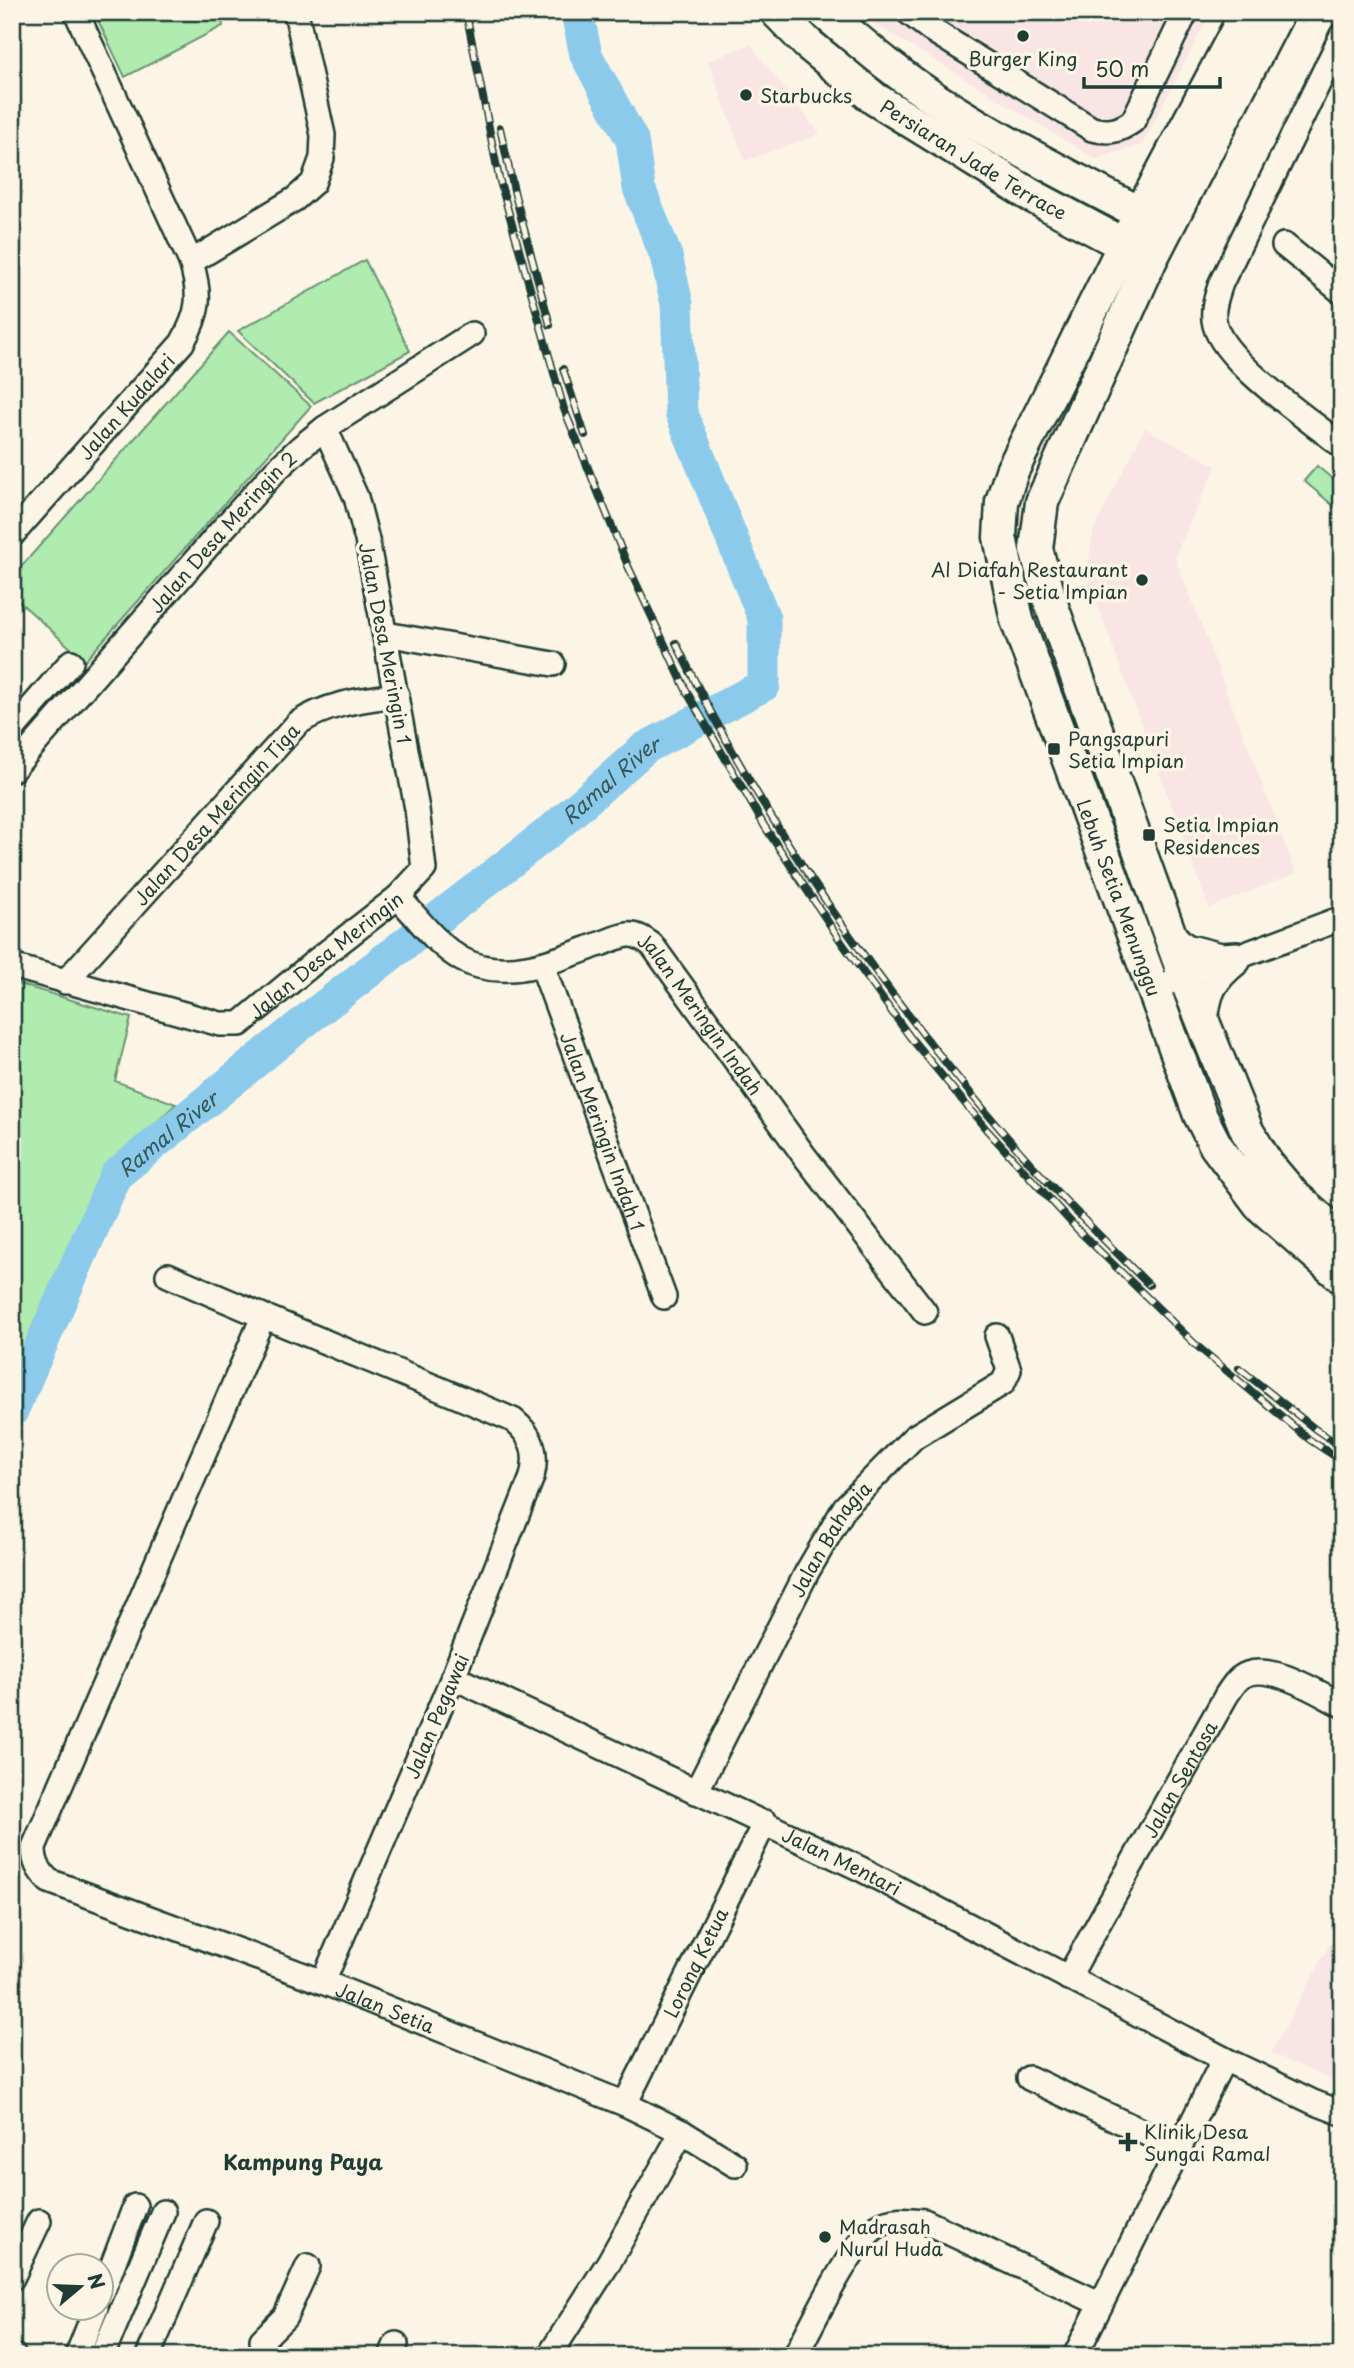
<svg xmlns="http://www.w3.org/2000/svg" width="1354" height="2368" font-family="'Playpen Sans',sans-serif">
	<rect width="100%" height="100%" fill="#fcf5e5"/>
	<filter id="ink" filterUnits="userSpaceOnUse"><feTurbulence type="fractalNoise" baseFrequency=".0143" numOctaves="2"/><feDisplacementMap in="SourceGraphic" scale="14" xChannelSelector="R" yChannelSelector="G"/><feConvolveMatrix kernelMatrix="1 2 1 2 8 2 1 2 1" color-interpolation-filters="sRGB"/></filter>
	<g filter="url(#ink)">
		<g fill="#f8e5e4">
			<path d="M 856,12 L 1211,12 L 1142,145 L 1095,159 Z"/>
			<path d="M 750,44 L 820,134 L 745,161 L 708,61 Z"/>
			<path d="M 1145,428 L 1216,466 L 1175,556 L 1296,873 L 1209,908 L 1086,574 L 1094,529 Z"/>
			<path d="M 1342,1922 L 1342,2085 L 1271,2053 Z"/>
		</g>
		<g fill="#b0ebb0" stroke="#689472" stroke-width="2">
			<path d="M 94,12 L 221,12 L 223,26 L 125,77 Z"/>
			<path d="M 365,260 L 410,351 L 314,403 L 238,331 Z"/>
			<path d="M 229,332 L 311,406 L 85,661 L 12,595 L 12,577 Z"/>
			<path d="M 1317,466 L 1342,487 L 1342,499 L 1335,507 L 1304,481 Z"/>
			<path d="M 12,982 L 131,1018 L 115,1081 L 176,1104 L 101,1174 L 12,1376 Z"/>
		</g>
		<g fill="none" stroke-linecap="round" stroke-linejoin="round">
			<path stroke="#8ccaec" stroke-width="33" id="s1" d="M 12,1411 L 116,1175 L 309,1018 L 553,829 L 645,748 L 764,685 L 764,618 L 681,412 L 677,304 L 666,256 L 639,188 L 632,140 L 586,55 L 577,12"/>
			<defs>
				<g id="street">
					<path d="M 908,12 L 930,29 L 1092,129 C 1110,133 1119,131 1133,121 L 1186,12"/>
					<path d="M 1342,35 L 1221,283 C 1217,296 1211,310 1215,325 C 1224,362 1310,420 1342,446"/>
					<path d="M 1284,245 L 1342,292"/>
					<path d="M 191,262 L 295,199 L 313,183 L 322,158 L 323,135 L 296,12"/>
					<path id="s2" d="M 12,535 L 182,343 C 200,312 201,295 191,262 L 76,12"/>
					<path d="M 386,634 L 553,664"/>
					<path d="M 12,730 L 71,662"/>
					<path id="s3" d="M 12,770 L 221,531 L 276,470 L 301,447 L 325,428 L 472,334"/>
					<path id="s4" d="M 398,897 C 418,918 437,946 463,960 C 505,982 557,960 597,945 C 607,942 618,936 628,935 C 637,934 644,939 652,945 L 803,1154 L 925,1312"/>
					<path d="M 1168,929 L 1186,946 L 1221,955 L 1237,954"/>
					<path id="s5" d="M 542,965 L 664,1297"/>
					<path id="s6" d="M 12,966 L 220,1024 L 240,1024 L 317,960 L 398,897 L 424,869 L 417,809 L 367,540 L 356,497 L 325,428"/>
					<path id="s7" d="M 65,982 L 298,723 C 328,703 362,700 397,695"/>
					<path d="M 1171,982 L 1342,918"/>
					<path d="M 1206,1025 C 1208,994 1213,982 1238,962"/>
					<path d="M 168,1275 C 282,1326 399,1371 513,1420 C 533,1436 538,1453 532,1477 L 453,1677 L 323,1982"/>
					<path id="s8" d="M 263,1317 L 34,1847 C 34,1862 38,1870 49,1881 L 323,1982 L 625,2104 L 682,2132 L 735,2165"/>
					<path id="s9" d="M 453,1677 L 861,1869 L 1224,2059 L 1313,2102 L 1342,2113"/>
					<path id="s10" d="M 696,1792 L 807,1572 L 845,1507 L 914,1437 L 1003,1383 L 1009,1370 L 997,1336"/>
					<path id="s11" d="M 1068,1978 L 1226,1696 C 1230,1690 1234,1683 1240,1678 C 1265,1658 1318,1693 1342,1705"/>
					<path d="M 1029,2078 L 1179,2149"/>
					<path id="s12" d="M 625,2104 L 765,1822"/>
					<path d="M 12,2278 L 39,2221"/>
					<path d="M 102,2293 L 135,2206"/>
					<path d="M 12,2355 L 14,2356"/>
					<path d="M 77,2356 L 96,2308"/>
					<path d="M 102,2356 L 163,2212"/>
					<path d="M 148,2356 L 206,2221"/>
					<path d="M 264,2356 L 262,2340 L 285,2317 L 308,2266"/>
					<path d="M 391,2356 L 396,2344"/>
					<path d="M 549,2356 L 609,2262 L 682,2132"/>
					<path d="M 795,2356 C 813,2324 849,2245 876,2227 C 891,2217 908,2219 924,2221 L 1101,2304"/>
					<path d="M 1075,2356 L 1224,2059"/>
				</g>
				<g id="secondary">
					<path id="s13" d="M 777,12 L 808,44 L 875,99 L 1032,196 L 1143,255"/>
					<path d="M 824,12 C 862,44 900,77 943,104 C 1012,148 1086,185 1159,223"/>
					<path id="s14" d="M 1247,12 L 1124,245 L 1012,471 L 1002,502 L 1000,537 L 1017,620 L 1200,1115 L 1216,1146 L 1261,1206 L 1342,1277"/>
					<path d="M 1278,12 L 1151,259 L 1042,502 L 1036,549 L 1051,604 L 1185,977 L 1247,1131 L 1267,1164 L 1294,1196 L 1342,1238"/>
				</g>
			</defs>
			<use href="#street" stroke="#1f3d34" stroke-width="28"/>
			<use href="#secondary" stroke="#1f3d34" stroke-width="37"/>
			<use href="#street" stroke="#fcf5e5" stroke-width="23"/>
			<use href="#secondary" stroke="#fcf5e5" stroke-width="32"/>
			<defs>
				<g id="rail">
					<path d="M 466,12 L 499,178 L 564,409 L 628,566 L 688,694 L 765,827 L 842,943 L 910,1037 L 986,1129 L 1079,1231 L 1197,1346 L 1310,1440 L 1342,1461"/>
					<path d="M 500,128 L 515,195 L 550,325"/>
					<path d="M 563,369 L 585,435"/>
					<path d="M 676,643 C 759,816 872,977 996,1124 C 1043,1180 1097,1233 1149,1285"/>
					<path d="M 1239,1368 L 1315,1429 L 1342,1447"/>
				</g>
			</defs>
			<use href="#rail" stroke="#1f3d34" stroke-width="8"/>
			<use href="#rail" stroke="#fcf5e5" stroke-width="5" stroke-dasharray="16" stroke-linecap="butt"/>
		</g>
	</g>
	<g fill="#1f3d34" stroke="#fcf5e5" stroke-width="2.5">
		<circle cx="1023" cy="36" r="7"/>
		<circle cx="746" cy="95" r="7"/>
		<circle cx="1142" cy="580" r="7"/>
		<rect x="1047" y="742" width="14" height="14" rx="3.5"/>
		<rect x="1142" y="828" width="14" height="14" rx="3.5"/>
		<path d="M1124.5 2131.5h7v7h7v7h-7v7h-7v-7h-7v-7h7z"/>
		<circle cx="825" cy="2237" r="7"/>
	</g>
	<g text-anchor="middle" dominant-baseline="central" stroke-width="7" stroke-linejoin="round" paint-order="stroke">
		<g font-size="19" fill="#1f3d34" stroke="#fcf5e5" text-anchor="start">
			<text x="1023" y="58" text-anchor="middle">Burger King</text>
			<text x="760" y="95">Starbucks</text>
			<text x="1128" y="569" text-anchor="end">Al Diafah Restaurant<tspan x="1128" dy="22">- Setia Impian</tspan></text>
			<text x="1068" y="738">Pangsapuri<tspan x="1068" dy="22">Setia Impian</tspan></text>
			<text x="1163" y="824">Setia Impian<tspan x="1163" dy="22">Residences</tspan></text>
			<text x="1144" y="2131">Klinik Desa<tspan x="1144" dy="22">Sungai Ramal</tspan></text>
			<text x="839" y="2226">Madrasah<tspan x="839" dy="22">Nurul Huda</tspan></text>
		</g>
		<g font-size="19" fill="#1f3d34" stroke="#fcf5e5">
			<text stroke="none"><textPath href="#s13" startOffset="247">Persiaran Jade Terrace</textPath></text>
			<text stroke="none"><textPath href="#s2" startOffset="172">Jalan Kudalari</textPath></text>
			<text stroke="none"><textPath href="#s3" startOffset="318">Jalan Desa Meringin 2</textPath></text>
			<text transform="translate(386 643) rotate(79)">Jalan Desa Meringin 1</text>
			<text stroke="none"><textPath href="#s7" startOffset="226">Jalan Desa Meringin Tiga</textPath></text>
			<text stroke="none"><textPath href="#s14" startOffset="964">Lebuh Setia Menunggu</textPath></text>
			<text stroke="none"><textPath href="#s6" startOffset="346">Jalan Desa Meringin</textPath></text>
			<text stroke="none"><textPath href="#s4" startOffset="373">Jalan Meringin Indah</textPath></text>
			<text stroke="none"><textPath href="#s5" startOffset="177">Jalan Meringin Indah 1</textPath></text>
			<text stroke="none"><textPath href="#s10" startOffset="287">Jalan Bahagia</textPath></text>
			<text transform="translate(436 1716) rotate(-67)">Jalan Pegawai</text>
			<text stroke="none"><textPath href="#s11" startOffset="228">Jalan Sentosa</textPath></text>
			<text stroke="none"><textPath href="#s9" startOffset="430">Jalan Mentari</textPath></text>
			<text stroke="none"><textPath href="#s12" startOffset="158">Lorong Ketua</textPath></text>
			<text stroke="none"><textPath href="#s8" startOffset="975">Jalan Setia</textPath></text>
		</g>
		<g font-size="21" font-style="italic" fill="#355959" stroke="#fcf5e5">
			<text stroke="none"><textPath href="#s1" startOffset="891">Ramal River</textPath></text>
			<text stroke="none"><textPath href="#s1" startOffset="324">Ramal River</textPath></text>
		</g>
		<g font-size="21" font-weight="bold" fill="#1f3d34" stroke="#fcf5e5">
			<text x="303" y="2161">Kampung Paya</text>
		</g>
	</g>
	<rect width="1354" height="2368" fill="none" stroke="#fcf5e5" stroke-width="42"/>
	<rect x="21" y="21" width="1312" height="2326" fill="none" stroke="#1f3d34" stroke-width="2.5" filter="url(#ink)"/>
	<g transform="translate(80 2287) rotate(71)"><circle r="33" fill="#fcf5e5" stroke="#a4ab9e" stroke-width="2"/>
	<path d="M0-5L12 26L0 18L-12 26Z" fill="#1f3d34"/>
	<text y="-10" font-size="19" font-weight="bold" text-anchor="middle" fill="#1f3d34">N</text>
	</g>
	<path d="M1084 77v10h136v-10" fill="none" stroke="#1f3d34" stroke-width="3.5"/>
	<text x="1095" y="77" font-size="21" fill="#1f3d34" stroke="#fcf5e5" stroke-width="5" paint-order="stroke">50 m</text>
</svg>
